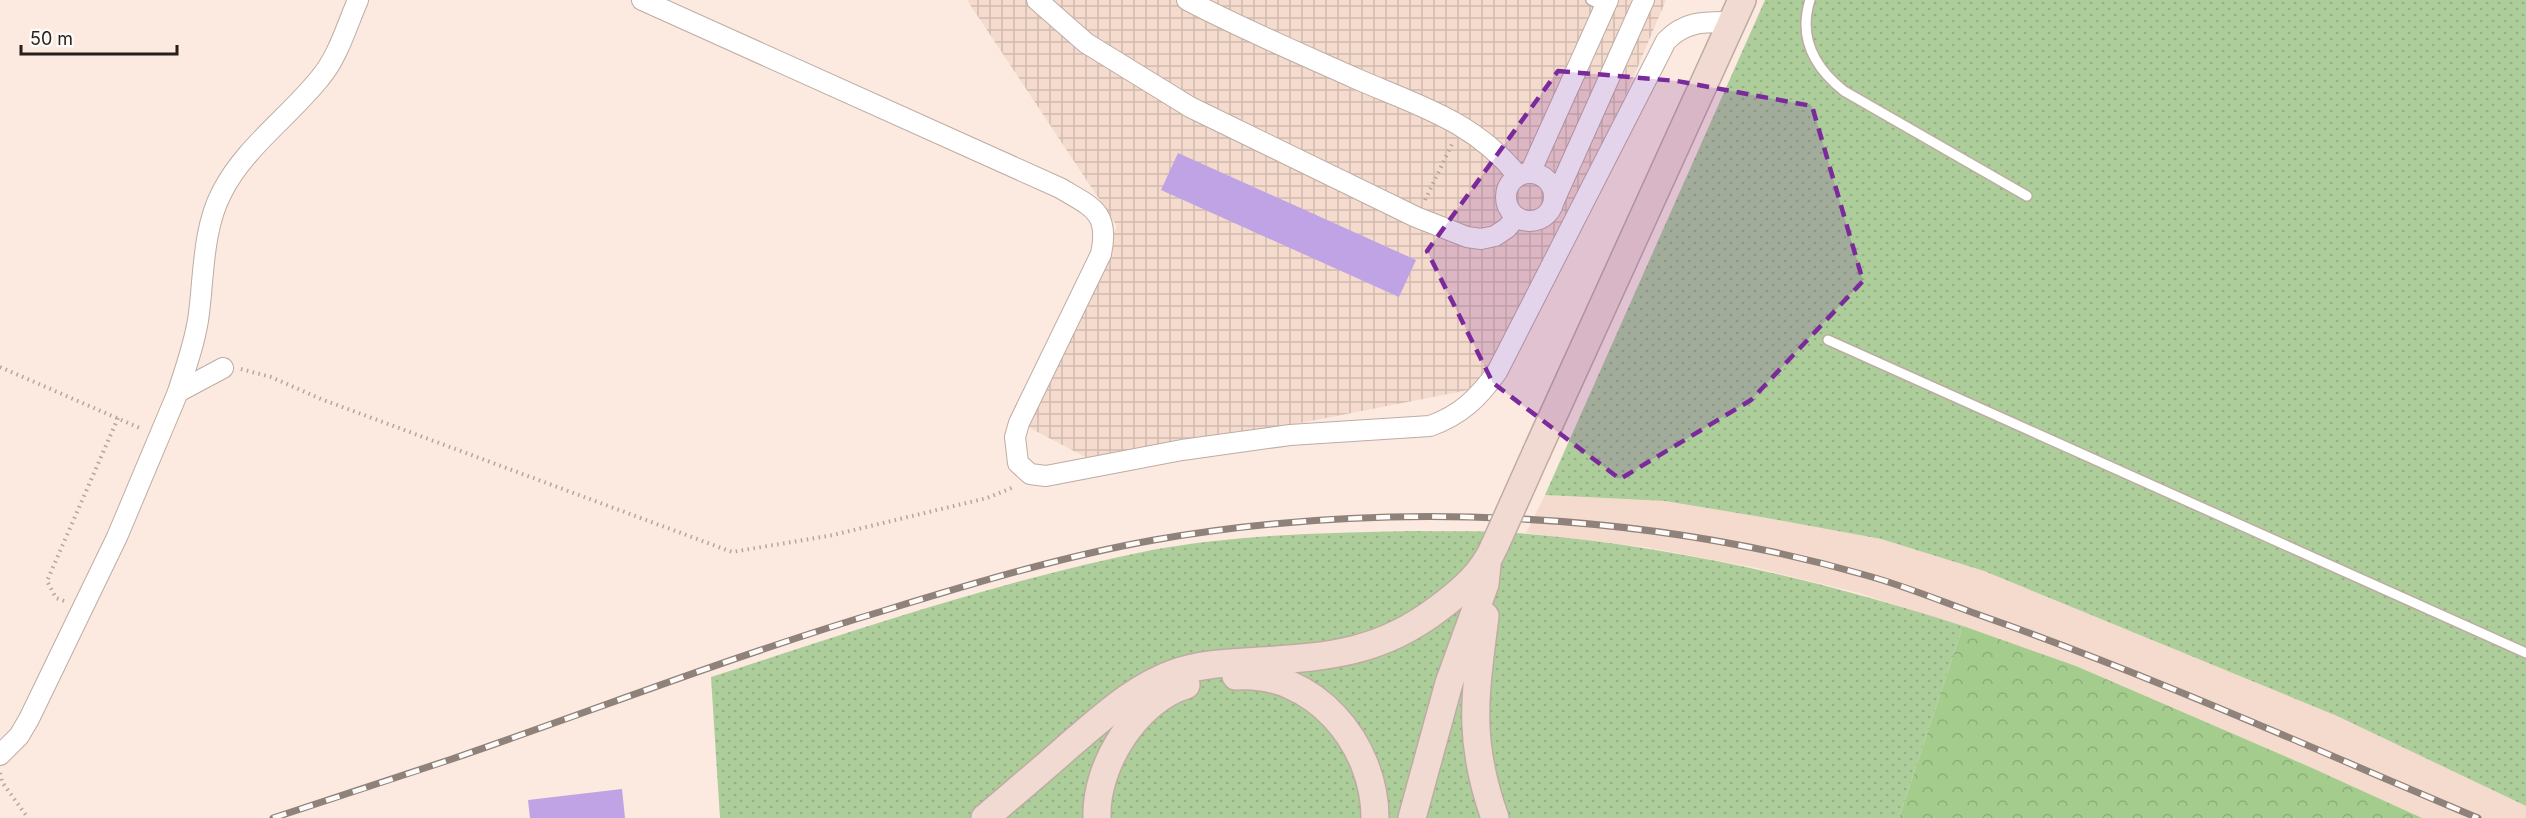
<svg xmlns="http://www.w3.org/2000/svg" width="2526" height="818" font-family="Inter,sans-serif">
	<defs>
		<pattern id="industrial-grid" width="8" height="8" patternUnits="userSpaceOnUse" patternTransform="scale(1.5)"><rect width="8" height="8" fill="#f5dbcd"/><path d="M0 4h8M4 0v8" fill="none" stroke="#d2bcaf"/></pattern>
		<pattern id="grass-dots" width="8" height="8" patternUnits="userSpaceOnUse" patternTransform="scale(1.5)"><rect width="8" height="8" fill="#adce9a"/><path d="M2 2h.1M6 6h.1" fill="none" stroke="#95b084" stroke-width="1.8" stroke-linecap="round"/></pattern>
		<pattern id="forest-crowns" width="20" height="18" patternUnits="userSpaceOnUse" patternTransform="scale(1.5)"><rect width="20" height="18" fill="#a4cc8d"/><path d="M2 6a3 3 0 1 1 6 0M12 15a3 3 0 1 1 6 0" fill="none" stroke="#8daf79"/></pattern>
	</defs>
	<rect width="100%" height="100%" fill="#fce9df"/>
	<path fill="url(#industrial-grid)" d="M 967,0 L 1666,0 L 1597,163 L 1479,388 L 1097,463 L 1024,425 L 1117,226 Z"/>
	<path fill="#f5dbcd" d="M 1545,495 L 1665,501 L 1767,518 L 1881,539 L 1984,571 L 2337,716 L 2526,806 L 2526,818 L 2422,818 L 2310,767 L 2076,666 L 1859,593 L 1757,568 L 1645,547 L 1526,533 Z"/>
	<g fill="url(#grass-dots)">
		<path d="M 1765,0 L 2526,0 L 2526,806 L 2337,716 L 1984,571 L 1881,539 L 1767,518 L 1665,501 L 1545,495 Z"/>
		<path d="M 1414,531 C 1452,532 1490,530 1528,534 C 1679,547 1819,580 1963,626 L 1899,818 L 720,818 L 711,677 C 856,630 1002,580 1152,550 C 1238,534 1327,533 1414,531 Z"/>
	</g>
	<path fill="url(#forest-crowns)" d="M 1963,626 L 2076,666 L 2310,767 L 2422,818 L 1899,818 Z"/>
	<g fill="#bfa3e4">
		<path d="M 1178,153 L 1416,260 L 1399,297 L 1161,190 Z"/>
		<path d="M 622,789 L 625,818 L 530,818 L 528,800 Z"/>
	</g>
	<g fill="none" stroke-linecap="round" stroke-linejoin="round">
		<defs>
			<g id="lane">
				<path d="M 1591,0 L 1605,7"/>
				<path d="M 1810,0 C 1798,38 1815,68 1844,91 L 2027,196"/>
				<path d="M 1828,340 L 2526,653"/>
			</g>
			<g id="street">
				<path d="M 642,0 L 1060,188 C 1092,207 1110,212 1101,254 L 1019,423 L 1015,437 L 1018,463 L 1030,474 L 1046,476 L 1182,450 L 1290,435 L 1430,426 C 1461,415 1478,398 1497,372 L 1666,41 C 1686,20 1706,22 1732,22"/>
				<path d="M 1037,0 L 1086,43 L 1190,107 L 1416,217 L 1467,237 L 1481,239 L 1495,236 L 1507,228 L 1516,217"/>
				<path d="M 1187,0 C 1242,29 1299,53 1357,79 C 1419,106 1474,121 1518,176"/>
				<path d="M 1530,173 L 1608,0"/>
				<circle cx="1530" cy="197" r="24"/>
				<path d="M 1554,201 L 1644,0"/>
				<path d="M 178,392 C 186,366 196,340 199,313 C 204,273 203,228 222,192 C 245,147 289,117 320,78 C 338,57 347,25 358,0"/>
				<path d="M 0,755 L 19,736 L 29,719 L 117,537 L 178,392 L 223,368"/>
			</g>
			<g id="secondary">
				<path d="M 1537,451 L 1742,0"/>
				<path d="M 1485,616 C 1475,696 1467,739 1495,818"/>
				<path d="M 1236,676 C 1314,670 1375,744 1375,818"/>
				<path d="M 985,818 C 1014,793 1043,769 1071,744 C 1103,717 1135,687 1175,673 C 1203,663 1231,663 1260,661 C 1330,657 1382,652 1439,608 C 1463,590 1483,573 1495,545"/>
				<path d="M 1097,818 C 1095,766 1136,700 1186,685"/>
				<path d="M 1412,818 L 1449,683 L 1485,584 L 1487,565"/>
			</g>
		</defs>
		<use href="#lane" stroke="#beaca3" stroke-width="12"/>
		<use href="#street" stroke="#beaca3" stroke-width="22"/>
		<use href="#secondary" stroke="#beaca3" stroke-width="30"/>
		<g stroke="#b4a59d" stroke-width="4" stroke-dasharray="1.5 4.5" stroke-linecap="butt">
			<path d="M 1425,200 L 1453,142"/>
			<path d="M 0,367 L 142,429"/>
			<path d="M 241,369 L 271,377 L 321,399 L 732,552 L 833,535 L 987,498 L 1014,487"/>
			<path d="M 64,601 L 56,598 L 47,581 L 118,418"/>
			<path d="M 0,773 L 2,782 L 28,818"/>
		</g>
		<use href="#lane" stroke="#fff" stroke-width="9"/>
		<use href="#street" stroke="#fff" stroke-width="20"/>
		<use href="#secondary" stroke="#f1dad1" stroke-width="27"/>
		<defs>
			<path id="rail" d="M 273,818 C 331,799 390,780 449,760 C 595,710 738,654 886,610 C 974,583 1064,556 1154,540 C 1383,500 1642,511 1865,575 C 1906,586 1945,603 1985,617 C 2152,676 2314,749 2478,818"/>
		</defs>
		<use href="#rail" stroke="#8f827b" stroke-width="7"/>
		<use href="#rail" stroke="#fdfaf8" stroke-width="4.5" stroke-dasharray="14" stroke-linecap="butt"/>
		<defs>
			<path id="secondary-bridge" d="M 1495,545 L 1537,451"/>
		</defs>
		<use href="#secondary-bridge" stroke="#beaca3" stroke-width="30" stroke-linecap="butt"/>
		<use href="#secondary-bridge" stroke="#f1dad1" stroke-width="27"/>
	</g>
	<path fill="#7a2a9b" fill-opacity="0.2" stroke="#7a2a9b" stroke-width="4.5" stroke-dasharray="12 8" stroke-linejoin="round" d="M 1558,71 L 1677,81 L 1812,106 L 1863,281 L 1751,400 L 1620,479 L 1493,383 L 1427,251 Z"/>
	<path d="M21 45v9h156v-9" fill="none" stroke="#261f1b" stroke-width="3"/>
	<text x="30" y="45" font-size="18" fill="#261f1b" stroke="#fdfaf8" stroke-width="4.5" paint-order="stroke">50 m</text>
</svg>
